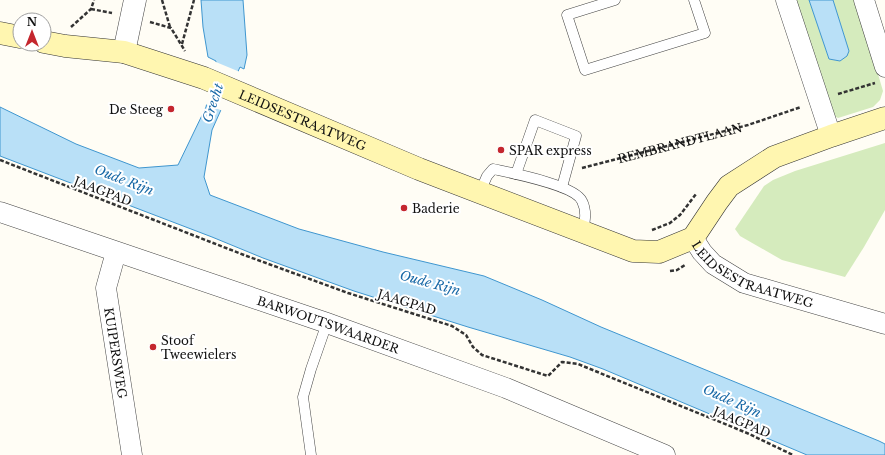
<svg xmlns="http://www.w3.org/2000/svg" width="885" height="455" font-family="'Libre Baskerville',serif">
	<rect width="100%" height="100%" fill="#fffdf5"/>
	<g fill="#d5ebbd">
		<path d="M 792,0 L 809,0 L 829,59 L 840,61 L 849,51 L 833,0 L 856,0 L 883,91 L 880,100 L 873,107 L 838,118 L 832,115 Z"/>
		<path d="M 885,143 L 885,210 L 864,247 L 845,277 L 782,260 L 740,236 L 735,229 L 764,186 L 773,180 L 795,171 Z"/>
	</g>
	<g fill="#b9e0f7" stroke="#3f96cf">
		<path d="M 201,0 L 243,0 L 247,55 L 244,69 L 240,67 L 212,130 L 204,177 L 210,195 L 299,229 L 383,252 L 484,276 L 542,300 L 601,327 L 879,441 L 885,444 L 885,455 L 807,455 L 603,369 L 570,357 L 468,327 L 354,291 L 263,258 L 212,237 L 0,156 L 0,107 L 76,144 L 139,168 L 178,165 L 206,107 L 216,61 L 208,57 L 203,27 Z"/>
		<path d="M 809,0 L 833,0 L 849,51 L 847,56 L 840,61 L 829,59 Z"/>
	</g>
	<path fill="#fffdf5" d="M 211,60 L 240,72 L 223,111 L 205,104 L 214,62 Z"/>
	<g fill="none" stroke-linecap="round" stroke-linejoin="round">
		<defs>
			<g id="service">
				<path d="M 615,0 L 567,15 L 585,70 L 705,33 L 694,0"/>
				<path d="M 516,174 L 535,120 L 576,136 L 562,187"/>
				<path d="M 480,192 L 487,176 L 493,169 C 511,173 575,185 582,201 C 587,211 585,221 583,231"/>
				<path d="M 311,455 L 303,397 L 311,369 L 327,323"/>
			</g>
			<g id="minor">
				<path d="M 786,0 L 831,136"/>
				<path d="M 864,0 L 885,67"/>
				<path id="s2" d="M 0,212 L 327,323 L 506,388 L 665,455"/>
				<path id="s3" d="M 693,238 L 702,252 L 713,264 L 744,283 L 885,324"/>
				<path id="s4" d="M 116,252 L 106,288 L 132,455"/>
			</g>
			<path id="tertiary" d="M 124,52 L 135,0"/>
			<g id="secondary">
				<path d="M 0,33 L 20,37"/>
				<path id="s5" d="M 44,42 L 65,46 L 124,52 L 204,78 L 419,169 L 633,251 L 659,252 L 693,238 L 717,202 L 729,186 L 774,157 L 831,136 L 885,118"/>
			</g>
		</defs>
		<use href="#service" stroke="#444" stroke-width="11"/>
		<use href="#minor" stroke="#444" stroke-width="21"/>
		<use href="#tertiary" stroke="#444" stroke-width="23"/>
		<use href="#secondary" stroke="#333" stroke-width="23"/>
		<g stroke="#333" stroke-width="2.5" stroke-dasharray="4 2" stroke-linecap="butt">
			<path d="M 162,0 L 170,27"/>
			<path d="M 91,9 L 112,13"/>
			<path d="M 150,22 L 171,28 L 185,51"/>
			<path d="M 71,27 L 91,9 L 94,0"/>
			<path d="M 182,44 L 194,0"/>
			<path d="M 838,94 L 875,83"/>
			<path d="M 0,160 L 244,255 L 348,293 L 452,326 L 466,335 L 473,347 L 482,355 L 548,376 L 562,362 L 578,364 L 747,433 L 793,455"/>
			<path id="s1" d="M 582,168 L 748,125 L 801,107"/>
			<path d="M 652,230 L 670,223 L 680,215 L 696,194"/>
			<path d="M 670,271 L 677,270 L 685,265"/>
		</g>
		<use href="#service" stroke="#fff" stroke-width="10"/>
		<use href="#minor" stroke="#fff" stroke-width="20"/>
		<use href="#tertiary" stroke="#fff" stroke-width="22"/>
		<use href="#secondary" stroke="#fff6b0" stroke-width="22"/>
	</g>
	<g fill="#c4262e" stroke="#fff" stroke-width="1.5">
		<circle cx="171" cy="109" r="4"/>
		<circle cx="501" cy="150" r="4"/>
		<circle cx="404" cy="208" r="4"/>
		<circle cx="153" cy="347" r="4"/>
	</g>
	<g text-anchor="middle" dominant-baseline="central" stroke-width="4" stroke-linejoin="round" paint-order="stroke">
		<g font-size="12" fill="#111" stroke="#fff" text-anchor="start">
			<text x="163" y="109" text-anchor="end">De Steeg</text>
			<text x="509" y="150">SPAR express</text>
			<text x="412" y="208">Baderie</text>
			<text x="161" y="340">Stoof<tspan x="161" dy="14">Tweewielers</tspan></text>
		</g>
		<g font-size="12" fill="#111" stroke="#fff">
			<text stroke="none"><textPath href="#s5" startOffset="272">LEIDSESTRAATWEG</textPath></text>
			<text stroke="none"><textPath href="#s1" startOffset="101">REMBRANDTLAAN</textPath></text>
			<text transform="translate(103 191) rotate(21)">JAAGPAD</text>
			<text stroke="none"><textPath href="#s3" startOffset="73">LEIDSESTRAATWEG</textPath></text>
			<text transform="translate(407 302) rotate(17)">JAAGPAD</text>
			<text stroke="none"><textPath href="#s2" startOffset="347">BARWOUTSWAARDER</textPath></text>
			<text stroke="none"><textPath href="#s4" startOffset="103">KUIPERSWEG</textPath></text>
			<text transform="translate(742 422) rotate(23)">JAAGPAD</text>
		</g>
		<g font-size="13" font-style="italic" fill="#1768a6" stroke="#fff">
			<text transform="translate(213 103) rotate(-72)">Grecht</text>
			<text transform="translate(124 180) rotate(21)">Oude Rijn</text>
			<text transform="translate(430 283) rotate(15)">Oude Rijn</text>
			<text transform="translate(732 401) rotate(24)">Oude Rijn</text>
		</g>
	</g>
	<g transform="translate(32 32)"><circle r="19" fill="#ffffff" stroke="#a0a0a0"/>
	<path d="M0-3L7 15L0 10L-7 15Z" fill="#c4262e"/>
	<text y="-6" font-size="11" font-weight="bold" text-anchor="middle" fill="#111111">N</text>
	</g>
</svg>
